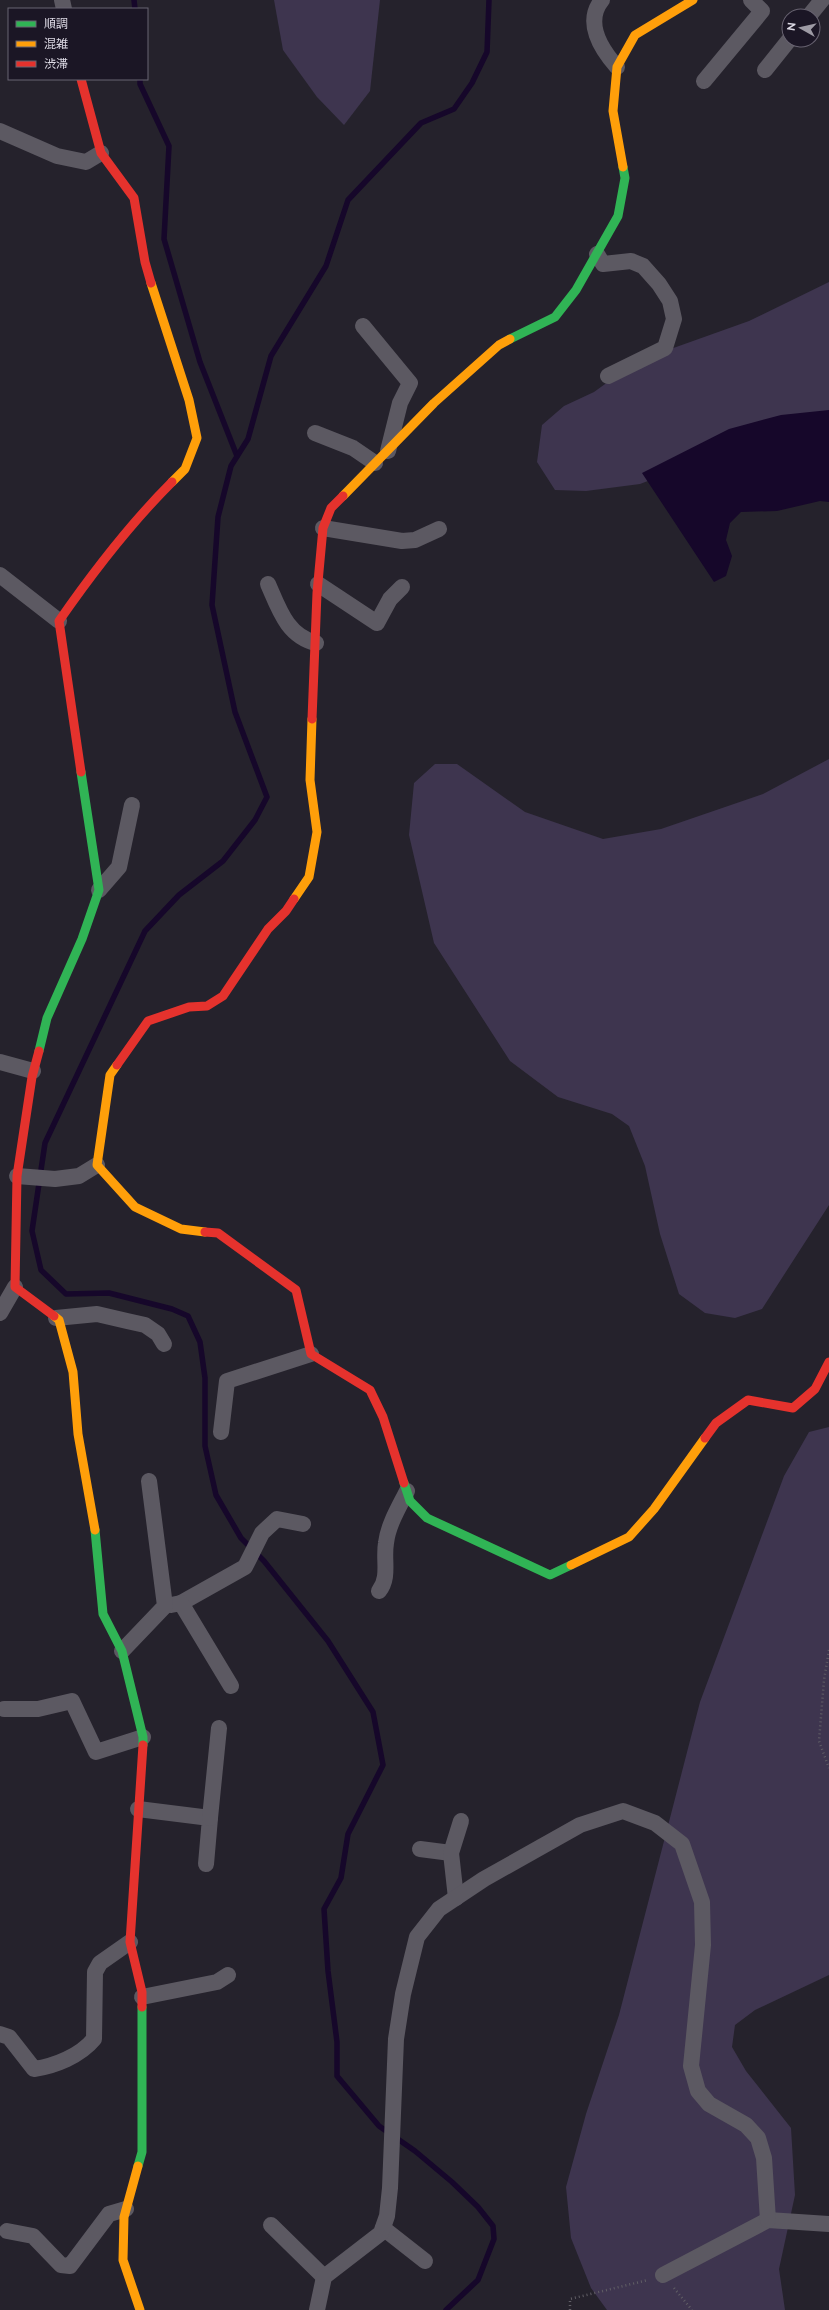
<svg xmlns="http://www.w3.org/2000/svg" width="829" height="2310" font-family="Raleway,'Noto Sans JP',sans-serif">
	<rect width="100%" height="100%" fill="#25222c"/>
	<g fill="#3e354f">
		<path d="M 274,0 L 380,0 L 370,91 L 344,125 L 317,97 L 283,50 Z"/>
		<path d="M 829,282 L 829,429 L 700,461 L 640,484 L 586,491 L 555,490 L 537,462 L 542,425 L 564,406 L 594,392 L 637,361 L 749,321 Z"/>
		<path d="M 829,759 L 829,1205 L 762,1309 L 735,1318 L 705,1313 L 679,1294 L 660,1234 L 645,1166 L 629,1126 L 612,1114 L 558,1097 L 510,1061 L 434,943 L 409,835 L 414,783 L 435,764 L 457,764 L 525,812 L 603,839 L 661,829 L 763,794 Z"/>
		<path d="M 829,1427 L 829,1975 L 755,2010 L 735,2025 L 732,2047 L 746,2071 L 791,2128 L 795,2195 L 779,2269 L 785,2310 L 607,2310 L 591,2288 L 571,2238 L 566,2187 L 586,2114 L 619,2015 L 700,1702 L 784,1476 L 809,1432 Z"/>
	</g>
	<path fill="#16072a" d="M 829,410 L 829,502 L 820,501 L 777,511 L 741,512 L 730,523 L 726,540 L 732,556 L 726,576 L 714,582 L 642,473 L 729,429 L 781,415 Z"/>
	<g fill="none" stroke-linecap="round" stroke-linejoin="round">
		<g stroke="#16072a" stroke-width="5.5">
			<path d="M 134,0 L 135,9"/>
			<path d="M 140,79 L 140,84 L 169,146 L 164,239 L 200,362 L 237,456"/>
			<path d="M 446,2310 L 478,2280 L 494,2239 L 493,2226 L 478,2207 L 452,2182 L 415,2151 L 379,2126 L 337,2076 L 337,2042 L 328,1971 L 324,1909 L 341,1878 L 348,1834 L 383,1765 L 373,1712 L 328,1641 L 264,1561 L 241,1538 L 216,1495 L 205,1446 L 205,1378 L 200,1342 L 188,1316 L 172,1309 L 109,1293 L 66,1294 L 41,1270 L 32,1231 L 45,1143 L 145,931 L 179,895 L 223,861 L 255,820 L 267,797 L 235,712 L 212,605 L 218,517 L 231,466 L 248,439 L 271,356 L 326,266 L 348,200 L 421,123 L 454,109 L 472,83 L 487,52 L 489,0"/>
		</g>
		<g stroke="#615f66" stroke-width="2.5" stroke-dasharray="1 3" stroke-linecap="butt">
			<path d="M 829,1650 L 824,1680 L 819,1741 L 829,1768"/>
			<path d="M 674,2288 L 692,2310"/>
			<path d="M 570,2310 L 570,2299 L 648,2280"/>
		</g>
		<g stroke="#5c5962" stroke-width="16">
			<path d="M 62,0 L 64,9"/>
			<path d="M 602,0 C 584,22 601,49 617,67"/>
			<path d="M 809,16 L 822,0"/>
			<path d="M 765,70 L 789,40"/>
			<path d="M 704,81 L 762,11 L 751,0"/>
			<path d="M 0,131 L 57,156 L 86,162 L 101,153"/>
			<path d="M 597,254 L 603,264 L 631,261 L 643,266 L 659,284 L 670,301 L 674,319 L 665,348 L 608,376"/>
			<path d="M 363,326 L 410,383 L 400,403 L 388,451"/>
			<path d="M 315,433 L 353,448 L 375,463"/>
			<path d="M 323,528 L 402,541 L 415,540 L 439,529"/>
			<path d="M 0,575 L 59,621"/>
			<path d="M 268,584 C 279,609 287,636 316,643"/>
			<path d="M 318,584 L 377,623 L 390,599 L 402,587"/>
			<path d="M 99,890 L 119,867 L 132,805"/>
			<path d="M 0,1062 L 33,1071"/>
			<path d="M 17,1176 L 55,1179 L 79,1176 L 97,1165"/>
			<path d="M 0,1313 L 15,1287"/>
			<path d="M 56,1318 L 97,1314 L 127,1321 L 145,1325 L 158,1334 L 164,1344"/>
			<path d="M 221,1432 L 227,1381 L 311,1354"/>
			<path d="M 379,1591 C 390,1577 383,1560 386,1543 C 388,1525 399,1507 407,1491"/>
			<path d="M 181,1603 L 245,1567 L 262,1533 L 277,1519 L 303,1524"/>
			<path d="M 171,1605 L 181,1603 L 231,1686"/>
			<path d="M 122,1651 L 165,1606 L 149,1481"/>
			<path d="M 4,1709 L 38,1709 L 72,1701 L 96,1752 L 143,1737"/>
			<path d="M 138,1809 L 210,1818 L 206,1864"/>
			<path d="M 210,1818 L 219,1728"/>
			<path d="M 420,1849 L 451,1853"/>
			<path d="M 456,1898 L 451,1853 L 461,1821"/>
			<path d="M 142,1997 L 217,1982 L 228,1975"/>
			<path d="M 0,2034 L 9,2037 L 34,2069 C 55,2066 80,2056 94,2039 L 95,1972 L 100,1963 L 130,1942"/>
			<path d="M 271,2225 L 324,2277"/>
			<path d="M 383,2228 L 425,2261"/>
			<path d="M 7,2231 L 33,2236 L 61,2265 L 70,2266 L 109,2214 L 126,2209"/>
			<path d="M 663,2275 L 768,2220 L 829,2224"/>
			<path d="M 317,2310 L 324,2277 L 381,2233 L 387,2216 L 390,2188 L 396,2039 L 403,1994 L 417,1937 L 439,1909 L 484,1879 L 580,1825 L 623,1811 L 655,1823 L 682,1844 L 702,1902 L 703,1945 L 691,2066 L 698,2091 L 709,2104 L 746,2125 L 758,2138 L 764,2158 L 768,2220"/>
		</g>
		<g stroke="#30b455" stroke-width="9">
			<path d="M 510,339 L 555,317 L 576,290 L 618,216 L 625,178 L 623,167"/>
			<path d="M 39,1051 L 47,1018 L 82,939 L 99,890 L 81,772"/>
			<path d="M 404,1483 L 410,1501 L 427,1518 L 550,1575 L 571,1565"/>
			<path d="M 95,1530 L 103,1614 L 122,1651 L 143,1737 L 143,1745"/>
			<path d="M 138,2166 L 142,2152 L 142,2007"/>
		</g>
		<g stroke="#ff9f0a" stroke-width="9">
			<path d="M 623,167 L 613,111 L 617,67 L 635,35 L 693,0"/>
			<path d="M 151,283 L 189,400 L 197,438 L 185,469 L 172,482"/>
			<path d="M 343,496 L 434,403 L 499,345 L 510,339"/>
			<path d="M 294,899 L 309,877 L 317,832 L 310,780 L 312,719"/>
			<path d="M 117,1065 L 110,1075 L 97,1165 L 135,1207 L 181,1229 L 205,1232"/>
			<path d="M 54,1316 L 59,1320 L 73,1372 L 78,1434 L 95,1530"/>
			<path d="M 571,1565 L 629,1537 L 654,1509 L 705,1438"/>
			<path d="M 138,2166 L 124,2217 L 123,2260 L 140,2310"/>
		</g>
		<g stroke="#e5322d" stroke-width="9">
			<path d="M 81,79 L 101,153 L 134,198 L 145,262 L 151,283"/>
			<path d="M 312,719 L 317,593 L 323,528 L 331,508 L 343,496"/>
			<path d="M 81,772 L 59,621 C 93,572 130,524 172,482"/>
			<path d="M 39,1051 L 32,1077 L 17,1176 L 15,1287 L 54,1316"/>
			<path d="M 117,1065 L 148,1021 L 189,1007 L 207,1006 L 223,996 L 268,929 L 286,911 L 294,899"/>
			<path d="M 205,1232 L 218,1233 L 296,1290 L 311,1354 L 370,1390 L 383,1417 L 404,1483"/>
			<path d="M 705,1438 L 716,1423 L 748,1400 L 793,1408 L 815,1389 L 829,1362"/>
			<path d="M 142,2007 L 142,1992 L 130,1942 L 143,1745"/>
		</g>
	</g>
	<rect x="8" y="8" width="140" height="72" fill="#1b1625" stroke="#696472"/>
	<rect x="16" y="21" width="20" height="6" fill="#30b455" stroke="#696472"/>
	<text x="44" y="28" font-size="12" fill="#dddae5">順調</text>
	<rect x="16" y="41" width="20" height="6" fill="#ff9f0a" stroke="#696472"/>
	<text x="44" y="48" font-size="12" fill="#dddae5">混雑</text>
	<rect x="16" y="61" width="20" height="6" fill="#e5322d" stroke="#696472"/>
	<text x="44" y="68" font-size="12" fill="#dddae5">渋滞</text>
	<g transform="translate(801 28) rotate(278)"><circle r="19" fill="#1b1625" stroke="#696472"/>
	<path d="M0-3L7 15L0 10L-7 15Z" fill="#9d9aa4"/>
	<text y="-6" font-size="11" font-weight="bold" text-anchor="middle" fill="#dddae5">N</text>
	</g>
</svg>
